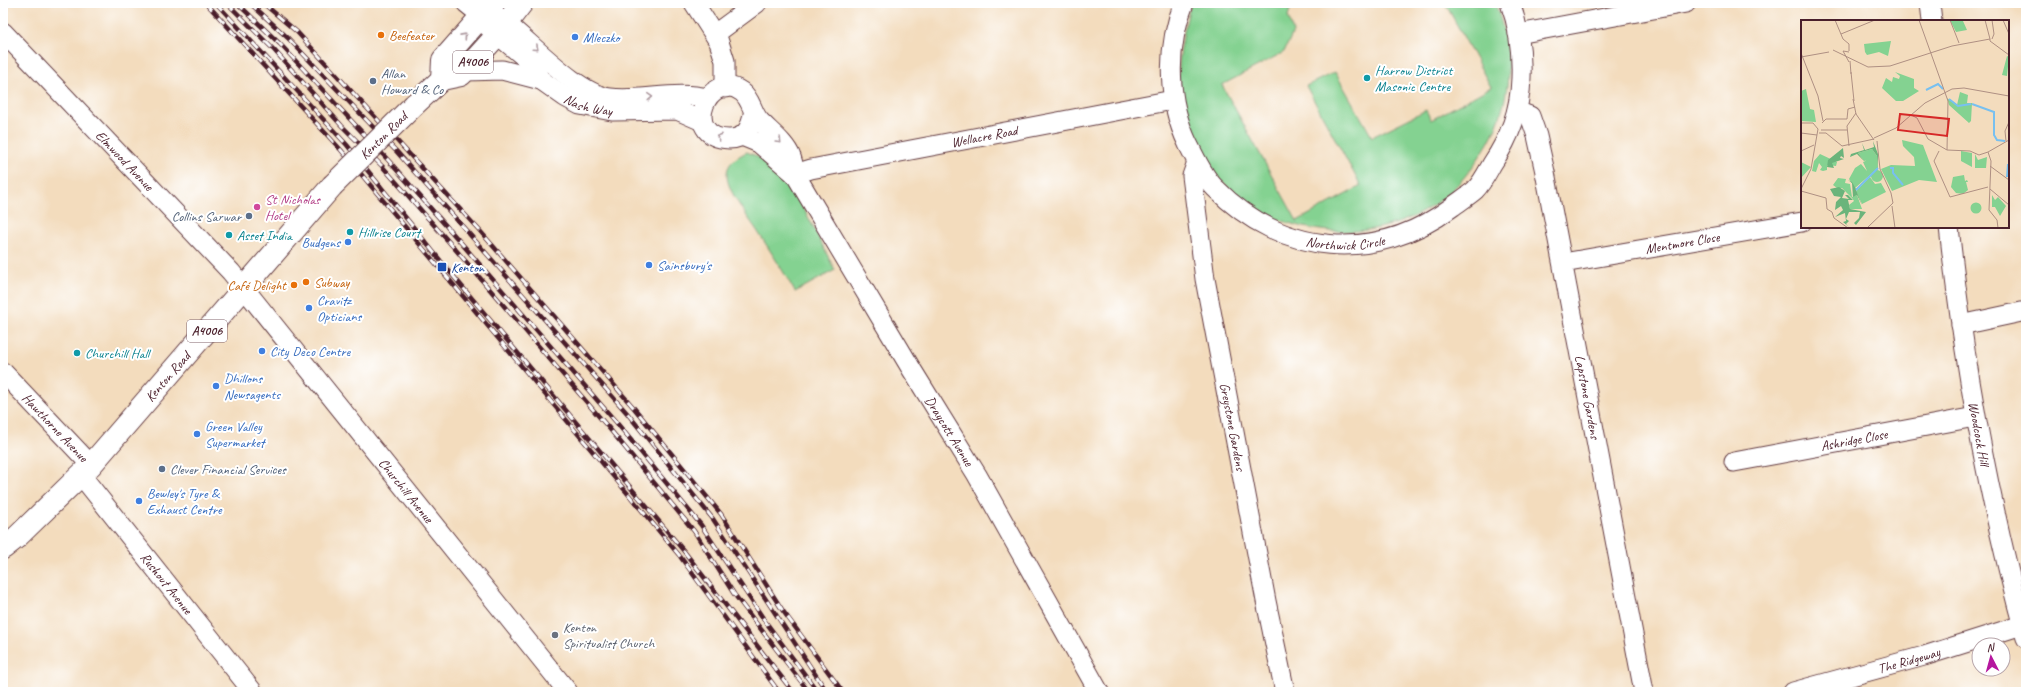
<svg xmlns="http://www.w3.org/2000/svg" width="2029" height="695" font-family="Caveat,sans-serif">
	<rect width="100%" height="100%" fill="#fff"/>
	<filter id="ink" filterUnits="userSpaceOnUse"><feTurbulence type="fractalNoise" baseFrequency=".025" numOctaves="2"/><feDisplacementMap in="SourceGraphic" scale="8" xChannelSelector="R" yChannelSelector="G"/><feConvolveMatrix kernelMatrix="1 2 1 2 8 2 1 2 1" color-interpolation-filters="sRGB"/></filter>
	<filter id="wash" filterUnits="userSpaceOnUse"><feTurbulence type="fractalNoise" baseFrequency=".012" numOctaves="4" result="noise"/><feDisplacementMap in="SourceGraphic" scale="16" xChannelSelector="R" yChannelSelector="G"/><feGaussianBlur stdDeviation="0.9" result="paint"/><feColorMatrix in="noise" values="0 0 0 0 0 0 0 0 0 0 0 0 0 0 0 0 0 1.4 0 .05"/><feComposite in="paint" operator="in"/></filter>
	<g filter="url(#wash)">
		<rect width="100%" height="100%" fill="#f3dcbd"/>
		<g fill="#84d291" stroke="#67785e">
			<path d="M 1191,3 L 1292,3 L 1288,16 L 1293,32 L 1284,52 L 1222,85 L 1297,221 L 1361,186 L 1306,86 L 1335,72 L 1372,137 L 1426,110 L 1431,120 L 1491,87 L 1445,3 L 1495,3 C 1515,55 1513,106 1482,153 C 1467,176 1450,196 1426,210 C 1358,250 1257,233 1211,168 C 1202,156 1196,141 1190,127 C 1188,120 1184,113 1182,106 C 1174,72 1182,36 1191,3 Z"/>
			<path d="M 747,152 C 791,167 814,231 835,270 L 795,292 C 784,272 771,252 758,232 C 749,218 728,193 727,176 C 726,164 736,157 747,152 Z"/>
		</g>
	</g>
	<g filter="url(#ink)">
		<g fill="none" stroke-linecap="round" stroke-linejoin="round">
			<defs>
				<g id="minor">
					<path d="M 466,3 L 482,16"/>
					<path d="M 694,3 L 719,42 L 725,61 L 725,88"/>
					<path id="s1" d="M 1184,3 C 1166,48 1167,100 1188,144 C 1196,159 1203,176 1215,188 C 1282,256 1376,264 1452,207 C 1460,201 1468,196 1475,190 C 1482,183 1487,173 1492,164 C 1510,137 1520,111 1521,78 C 1522,52 1519,27 1510,3"/>
					<path d="M 1930,3 L 1932,21"/>
					<path d="M 494,14 C 526,36 574,93 610,98 C 642,102 675,90 707,98"/>
					<path id="s2" d="M 479,19 L 529,61 L 541,80 L 565,97 L 580,105 L 612,111 L 677,110 L 702,121"/>
					<path id="s3" d="M 3,32 L 231,272 L 568,692"/>
					<path d="M 715,34 L 757,3"/>
					<path d="M 1518,34 L 1686,3"/>
					<path d="M 466,71 L 502,70 L 541,80"/>
					<path id="s4" d="M 1517,111 L 1530,116 L 1537,136 L 1545,172 L 1644,692"/>
					<path id="s5" d="M 753,114 C 751,128 745,139 729,139 C 679,138 708,67 742,92 C 751,99 752,112 759,120 C 769,131 786,143 791,157 C 793,162 794,169 795,174 L 912,370 L 977,475 L 1099,692"/>
					<path d="M 742,136 L 759,143 L 795,174"/>
					<path id="s6" d="M 1197,162 L 1192,176 L 1205,279 L 1266,601 L 1285,692"/>
					<path id="s7" d="M 795,174 L 811,169 L 1173,100"/>
					<path id="s8" d="M 1949,227 C 1964,366 1989,503 2026,638"/>
					<path id="s9" d="M 1563,263 L 1802,222"/>
					<path d="M 1961,325 L 2026,311"/>
					<path id="s10" d="M 3,372 L 91,465"/>
					<path id="s11" d="M 1734,462 L 1975,417"/>
					<path id="s12" d="M 81,475 L 253,692"/>
					<path id="s13" d="M 1793,692 L 1924,656 L 2022,625"/>
				</g>
				<g id="major">
					<path d="M 442,79 L 443,60 L 493,3"/>
					<path d="M 414,105 L 442,79 L 461,75 L 498,34 L 522,3"/>
					<path id="s14" d="M 3,548 L 17,537 L 91,465 L 332,186"/>
				</g>
			</defs>
			<use href="#minor" stroke="#633b41" stroke-width="21"/>
			<use href="#major" stroke="#633b41" stroke-width="24"/>
			<use href="#minor" stroke="#fff" stroke-width="19"/>
			<use href="#major" stroke="#fff" stroke-width="22"/>
			<defs>
				<g id="rail">
					<path d="M 206,3 L 341,150 L 679,555 L 779,692"/>
					<path d="M 216,3 L 347,145 L 444,265 L 683,550 L 793,692"/>
					<path d="M 227,3 L 274,50 L 342,126 L 382,166 L 456,250 L 608,427 L 694,531 L 734,594 L 809,692"/>
					<path d="M 237,3 L 280,44 L 388,160 L 463,245 L 616,422 L 701,525 L 765,621 L 818,692"/>
					<path d="M 250,3 L 288,38 L 397,152 L 627,413 L 713,519 L 827,692"/>
					<path d="M 263,3 L 297,32 L 480,231 L 634,408 L 721,514 L 783,611 L 843,692"/>
				</g>
			</defs>
			<use href="#rail" stroke="#4a1f2b" stroke-width="4.5"/>
			<use href="#rail" stroke="#fff" stroke-width="3" stroke-dasharray="9" stroke-linecap="butt"/>
			<defs>
				<g id="major-bridge">
					<path id="s15" d="M 332,186 L 414,105"/>
				</g>
			</defs>
			<use href="#major-bridge" stroke="#633b41" stroke-width="24" stroke-linecap="butt"/>
			<use href="#major-bridge" stroke="#fff" stroke-width="22"/>
		</g>
		<defs><path id="oneway-chevron" d="M-2-3.5L2.5 0L-2 3.5" fill="none" stroke-width="1.6" stroke-linecap="round" stroke-linejoin="round"/></defs>
		<g stroke="#ae9aa0">
			<use href="#oneway-chevron" transform="translate(464 36) rotate(-48)"/>
			<use href="#oneway-chevron" transform="translate(536 48) rotate(42)"/>
			<use href="#oneway-chevron" transform="translate(650 97) rotate(-4)"/>
			<use href="#oneway-chevron" transform="translate(719 137) rotate(-161)"/>
			<use href="#oneway-chevron" transform="translate(779 141) rotate(45)"/>
		</g>
	</g>
	<g fill="#e8710a" stroke="#fff" stroke-width="1.5">
		<circle cx="381" cy="35" r="4"/>
		<circle cx="306" cy="282" r="4"/>
		<circle cx="294" cy="285" r="4"/>
	</g>
	<g fill="#3f7fe0" stroke="#fff" stroke-width="1.5">
		<circle cx="575" cy="37" r="4"/>
		<circle cx="348" cy="242" r="4"/>
		<circle cx="649" cy="265" r="4"/>
		<circle cx="309" cy="308" r="4"/>
		<circle cx="262" cy="351" r="4"/>
		<circle cx="216" cy="386" r="4"/>
		<circle cx="197" cy="434" r="4"/>
		<circle cx="139" cy="501" r="4"/>
	</g>
	<g fill="#0f9aa8" stroke="#fff" stroke-width="1.5">
		<circle cx="1367" cy="78" r="4"/>
		<circle cx="350" cy="232" r="4"/>
		<circle cx="229" cy="235" r="4"/>
		<circle cx="77" cy="353" r="4"/>
	</g>
	<g fill="#5c6f8a" stroke="#fff" stroke-width="1.5">
		<circle cx="373" cy="81" r="4"/>
		<circle cx="249" cy="216" r="4"/>
		<circle cx="162" cy="469" r="4"/>
	</g>
	<circle fill="#d1479c" stroke="#fff" stroke-width="1.5" cx="257" cy="207" r="4"/>
	<rect fill="#1a4fb4" stroke="#fff" stroke-width="1.5" x="437" y="262" width="10" height="10" rx="2"/>
	<circle fill="#6b7280" stroke="#fff" stroke-width="1.5" cx="555" cy="635" r="4"/>
	<g text-anchor="middle" dominant-baseline="central" stroke-width="4" stroke-linejoin="round" paint-order="stroke">
		<g fill="#fff" stroke="#80626b" stroke-width="1">
			<rect x="453" y="51" width="40" height="22" rx="3"/>
			<rect x="187" y="320" width="40" height="22" rx="3"/>
		</g>
		<g font-size="13" font-weight="bold" fill="#4a1f2b">
			<text x="473" y="62">A4006</text>
			<text x="207" y="331">A4006</text>
		</g>
		<g font-size="14" fill="#c56008" stroke="#fff" text-anchor="start">
			<text x="389" y="35">Beefeater</text>
			<text x="314" y="282">Subway</text>
			<text x="286" y="285" text-anchor="end">Café Delight</text>
		</g>
		<g font-size="14" fill="#366cbe" stroke="#fff" text-anchor="start">
			<text x="583" y="37">Mleczko</text>
			<text x="340" y="242" text-anchor="end">Budgens</text>
			<text x="657" y="265">Sainsbury's</text>
			<text x="317" y="300">Cravitz<tspan x="317" dy="16">Opticians</tspan></text>
			<text x="270" y="351">City Deco Centre</text>
			<text x="224" y="378">Dhillons<tspan x="224" dy="16">Newsagents</tspan></text>
			<text x="205" y="426">Green Valley<tspan x="205" dy="16">Supermarket</tspan></text>
			<text x="147" y="493">Bewley's Tyre &amp;<tspan x="147" dy="16">Exhaust Centre</tspan></text>
		</g>
		<g font-size="14" fill="#0d838f" stroke="#fff" text-anchor="start">
			<text x="1375" y="70">Harrow District<tspan x="1375" dy="16">Masonic Centre</tspan></text>
			<text x="358" y="232">Hillrise Court</text>
			<text x="237" y="235">Asset India</text>
			<text x="85" y="353">Churchill Hall</text>
		</g>
		<g font-size="14" fill="#4e5e75" stroke="#fff" text-anchor="start">
			<text x="381" y="73">Allan<tspan x="381" dy="16">Howard &amp; Co</tspan></text>
			<text x="241" y="216" text-anchor="end">Collins Sarwar</text>
			<text x="170" y="469">Clever Financial Services</text>
		</g>
		<g font-size="14" fill="#4a1f2b" stroke="#fff">
			<text stroke="none"><textPath href="#s2" startOffset="142">Nash Way</textPath></text>
			<text stroke="none"><textPath href="#s15" startOffset="72">Kenton Road</textPath></text>
			<text stroke="none"><textPath href="#s7" startOffset="193">Wellacre Road</textPath></text>
			<text stroke="none"><textPath href="#s3" startOffset="177">Elmwood Avenue</textPath></text>
			<text stroke="none"><textPath href="#s1" startOffset="343">Northwick Circle</textPath></text>
			<text stroke="none"><textPath href="#s9" startOffset="121">Mentmore Close</textPath></text>
			<text stroke="none"><textPath href="#s14" startOffset="238">Kenton Road</textPath></text>
			<text stroke="none"><textPath href="#s4" startOffset="301">Lapstone Gardens</textPath></text>
			<text stroke="none"><textPath href="#s10" startOffset="76">Hawthorne Avenue</textPath></text>
			<text stroke="none"><textPath href="#s6" startOffset="269">Greystone Gardens</textPath></text>
			<text stroke="none"><textPath href="#s5" startOffset="536">Draycott Avenue</textPath></text>
			<text stroke="none"><textPath href="#s8" startOffset="209">Woodcock Hill</textPath></text>
			<text stroke="none"><textPath href="#s11" startOffset="122">Ashridge Close</textPath></text>
			<text stroke="none"><textPath href="#s3" startOffset="611">Churchill Avenue</textPath></text>
			<text stroke="none"><textPath href="#s12" startOffset="138">Rushout Avenue</textPath></text>
			<text stroke="none"><textPath href="#s13" startOffset="120">The Ridgeway</textPath></text>
		</g>
		<g font-size="14" fill="#b23c85" stroke="#fff" text-anchor="start">
			<text x="265" y="199">St Nicholas<tspan x="265" dy="16">Hotel</tspan></text>
		</g>
		<g font-size="14" fill="#164399" stroke="#fff" text-anchor="start">
			<text x="451" y="267">Kenton</text>
		</g>
		<g font-size="14" fill="#5b616d" stroke="#fff" text-anchor="start">
			<text x="563" y="627">Kenton<tspan x="563" dy="16">Spiritualist Church</tspan></text>
		</g>
	</g>
	<g transform="translate(1801 20)">
		<rect width="208" height="208" fill="#f3dcbd"/>
		<path d="M 149,0 L 162,1 L 166,10 L 155,12 ZM 90,21 L 87,36 L 78,32 L 66,35 L 64,32 L 63,24 ZM 206,36 L 208,37 L 206,56 L 201,55 ZM 94,52 L 113,59 L 113,68 L 118,71 L 102,81 L 95,81 L 81,68 L 85,58 L 91,62 L 92,57 L 98,59 L 99,56 ZM 5,69 L 9,89 L 13,90 L 15,102 L 0,101 L 0,71 ZM 159,72 L 167,75 L 166,83 L 171,83 L 170,101 L 168,103 L 148,85 L 146,78 L 156,85 ZM 101,120 L 122,125 L 136,162 L 118,160 L 91,171 L 80,149 L 90,145 L 114,146 L 113,137 L 102,126 ZM 71,129 L 76,136 L 68,140 L 63,141 L 57,133 ZM 160,131 L 171,133 L 171,147 L 160,141 ZM 19,134 L 36,142 L 35,146 L 26,145 L 26,150 L 22,151 L 19,150 L 21,147 L 18,143 L 15,152 L 11,151 L 13,141 ZM 174,134 L 177,140 L 186,137 L 185,148 L 174,148 ZM 76,136 L 77,148 L 54,168 L 48,159 L 54,148 L 60,144 L 66,151 L 62,142 ZM 0,142 L 10,147 L 0,158 ZM70 156a6 6 0 1 1 12 0a6 6 0 1 1-12 0ZM 163,155 L 164,161 L 166,160 L 167,162 L 165,162 L 167,170 L 162,174 L 155,173 L 150,167 L 152,157 ZM 69,157 L 74,164 L 80,163 L 85,172 L 61,184 L 55,171 ZM 37,158 L 45,159 L 44,163 L 49,164 L 51,177 L 56,175 L 61,189 L 49,189 L 48,185 L 53,181 L 51,178 L 41,168 L 36,168 L 32,165 ZM 191,175 L 194,180 L 197,177 L 205,186 L 199,196 L 194,187 L 191,187 ZM169.5 188a5.5 5.5 0 1 1 11 0a5.5 5.5 0 1 1-11 0Z" fill="#84d291"/>
		<path d="M 72,121 L 77,134 L 77,149 L 55,170 L 61,185 L 56,175 L 52,177 L 51,163 L 47,160 L 51,162 L 55,169 L 77,148 L 76,136 L 71,129 L 57,133 L 63,141 L 56,134 L 49,137 L 50,134 L 63,130 L 61,123 L 64,130 L 73,127 ZM 42,128 L 43,138 L 40,136 L 39,138 L 43,139 L 31,143 L 33,148 L 26,147 L 27,140 ZM 38,167 L 44,171 L 41,178 L 48,179 L 44,175 L 47,175 L 52,180 L 47,180 L 49,189 L 65,192 L 55,205 L 53,203 L 58,198 L 59,192 L 48,192 L 45,199 L 48,201 L 45,204 L 48,207 L 42,202 L 45,201 L 44,193 L 34,197 L 42,190 L 40,186 L 34,190 L 35,182 L 40,177 L 33,176 L 29,169 Z" fill="#6bb47b"/>
		<path fill="none" stroke="#78c0f0" stroke-width="2" d="M 125,70 L 137,64 L 142,69M 148,79 L 157,86 L 170,84M 171,84 L 193,92 L 193,115 L 196,120 L 204,121M 89,148 L 92,148 L 92,153 L 102,165M 206,157 L 207,144M 55,170 L 77,148"/>
		<path fill="none" stroke="#af9083" stroke-width="1" d="M 34,0 L 42,19 L 48,24 L 48,31M 118,0 L 147,81 L 146,130M 149,0 L 158,23M 184,0 L 189,19M 202,0 L 208,14M 40,14 L 74,0M 189,19 L 189,21 L 208,35M 191,19 L 193,14 L 191,0M 32,30 L 67,47 L 89,46M 48,32 L 42,31 L 48,42M 0,33 L 17,76 L 22,101M 0,37 L 28,32M 49,41 L 50,54M 89,46 L 151,26 L 189,19M 50,52 L 53,81M 52,79 L 55,94 L 73,120M 110,95 L 116,98 L 127,119 L 146,130 L 169,131 L 178,135 L 187,132M 0,103 L 12,103 L 17,109 L 10,149 L 0,169M 21,103 L 25,99 L 46,99 L 47,89 L 54,87M 20,110 L 46,110M 0,113 L 16,115M 18,113 L 25,113 L 41,126 L 73,119M 73,118 L 95,108 L 124,83 L 151,69 L 163,68 L 208,76M 205,121 L 204,111 L 208,102M 48,126 L 46,106 L 55,93M 0,131 L 13,125M 138,131 L 133,141 L 149,177 L 187,167M 187,132 L 190,141 L 188,190 L 196,200 L 197,208M 187,132 L 208,120M 189,146 L 208,160M 189,169 L 208,185M 0,171 L 25,178 L 26,189 L 31,192 L 33,198 L 47,208M 91,186 L 94,208M 67,207 L 92,183 L 90,173 L 79,149 L 76,121"/>
		<path fill="#d62828" fill-opacity="0.15" stroke="#d62828" stroke-width="2" d="M 99,94 L 148,99 L 146,116 L 97,110 Z"/>
		<rect width="208" height="208" fill="none" stroke="#4a1f2b" stroke-width="2"/>
	</g>
	<rect width="2029" height="695" fill="none" stroke="#fff" stroke-width="16"/>
	<g transform="translate(1991 657) rotate(354)"><circle r="19" fill="#ffffff" stroke="#b7a5aa"/>
	<path d="M0-3L7 15L0 10L-7 15Z" fill="#b5179e"/>
	<text y="-6" font-size="11" font-weight="bold" text-anchor="middle" fill="#4a1f2b">N</text>
	</g>
</svg>
